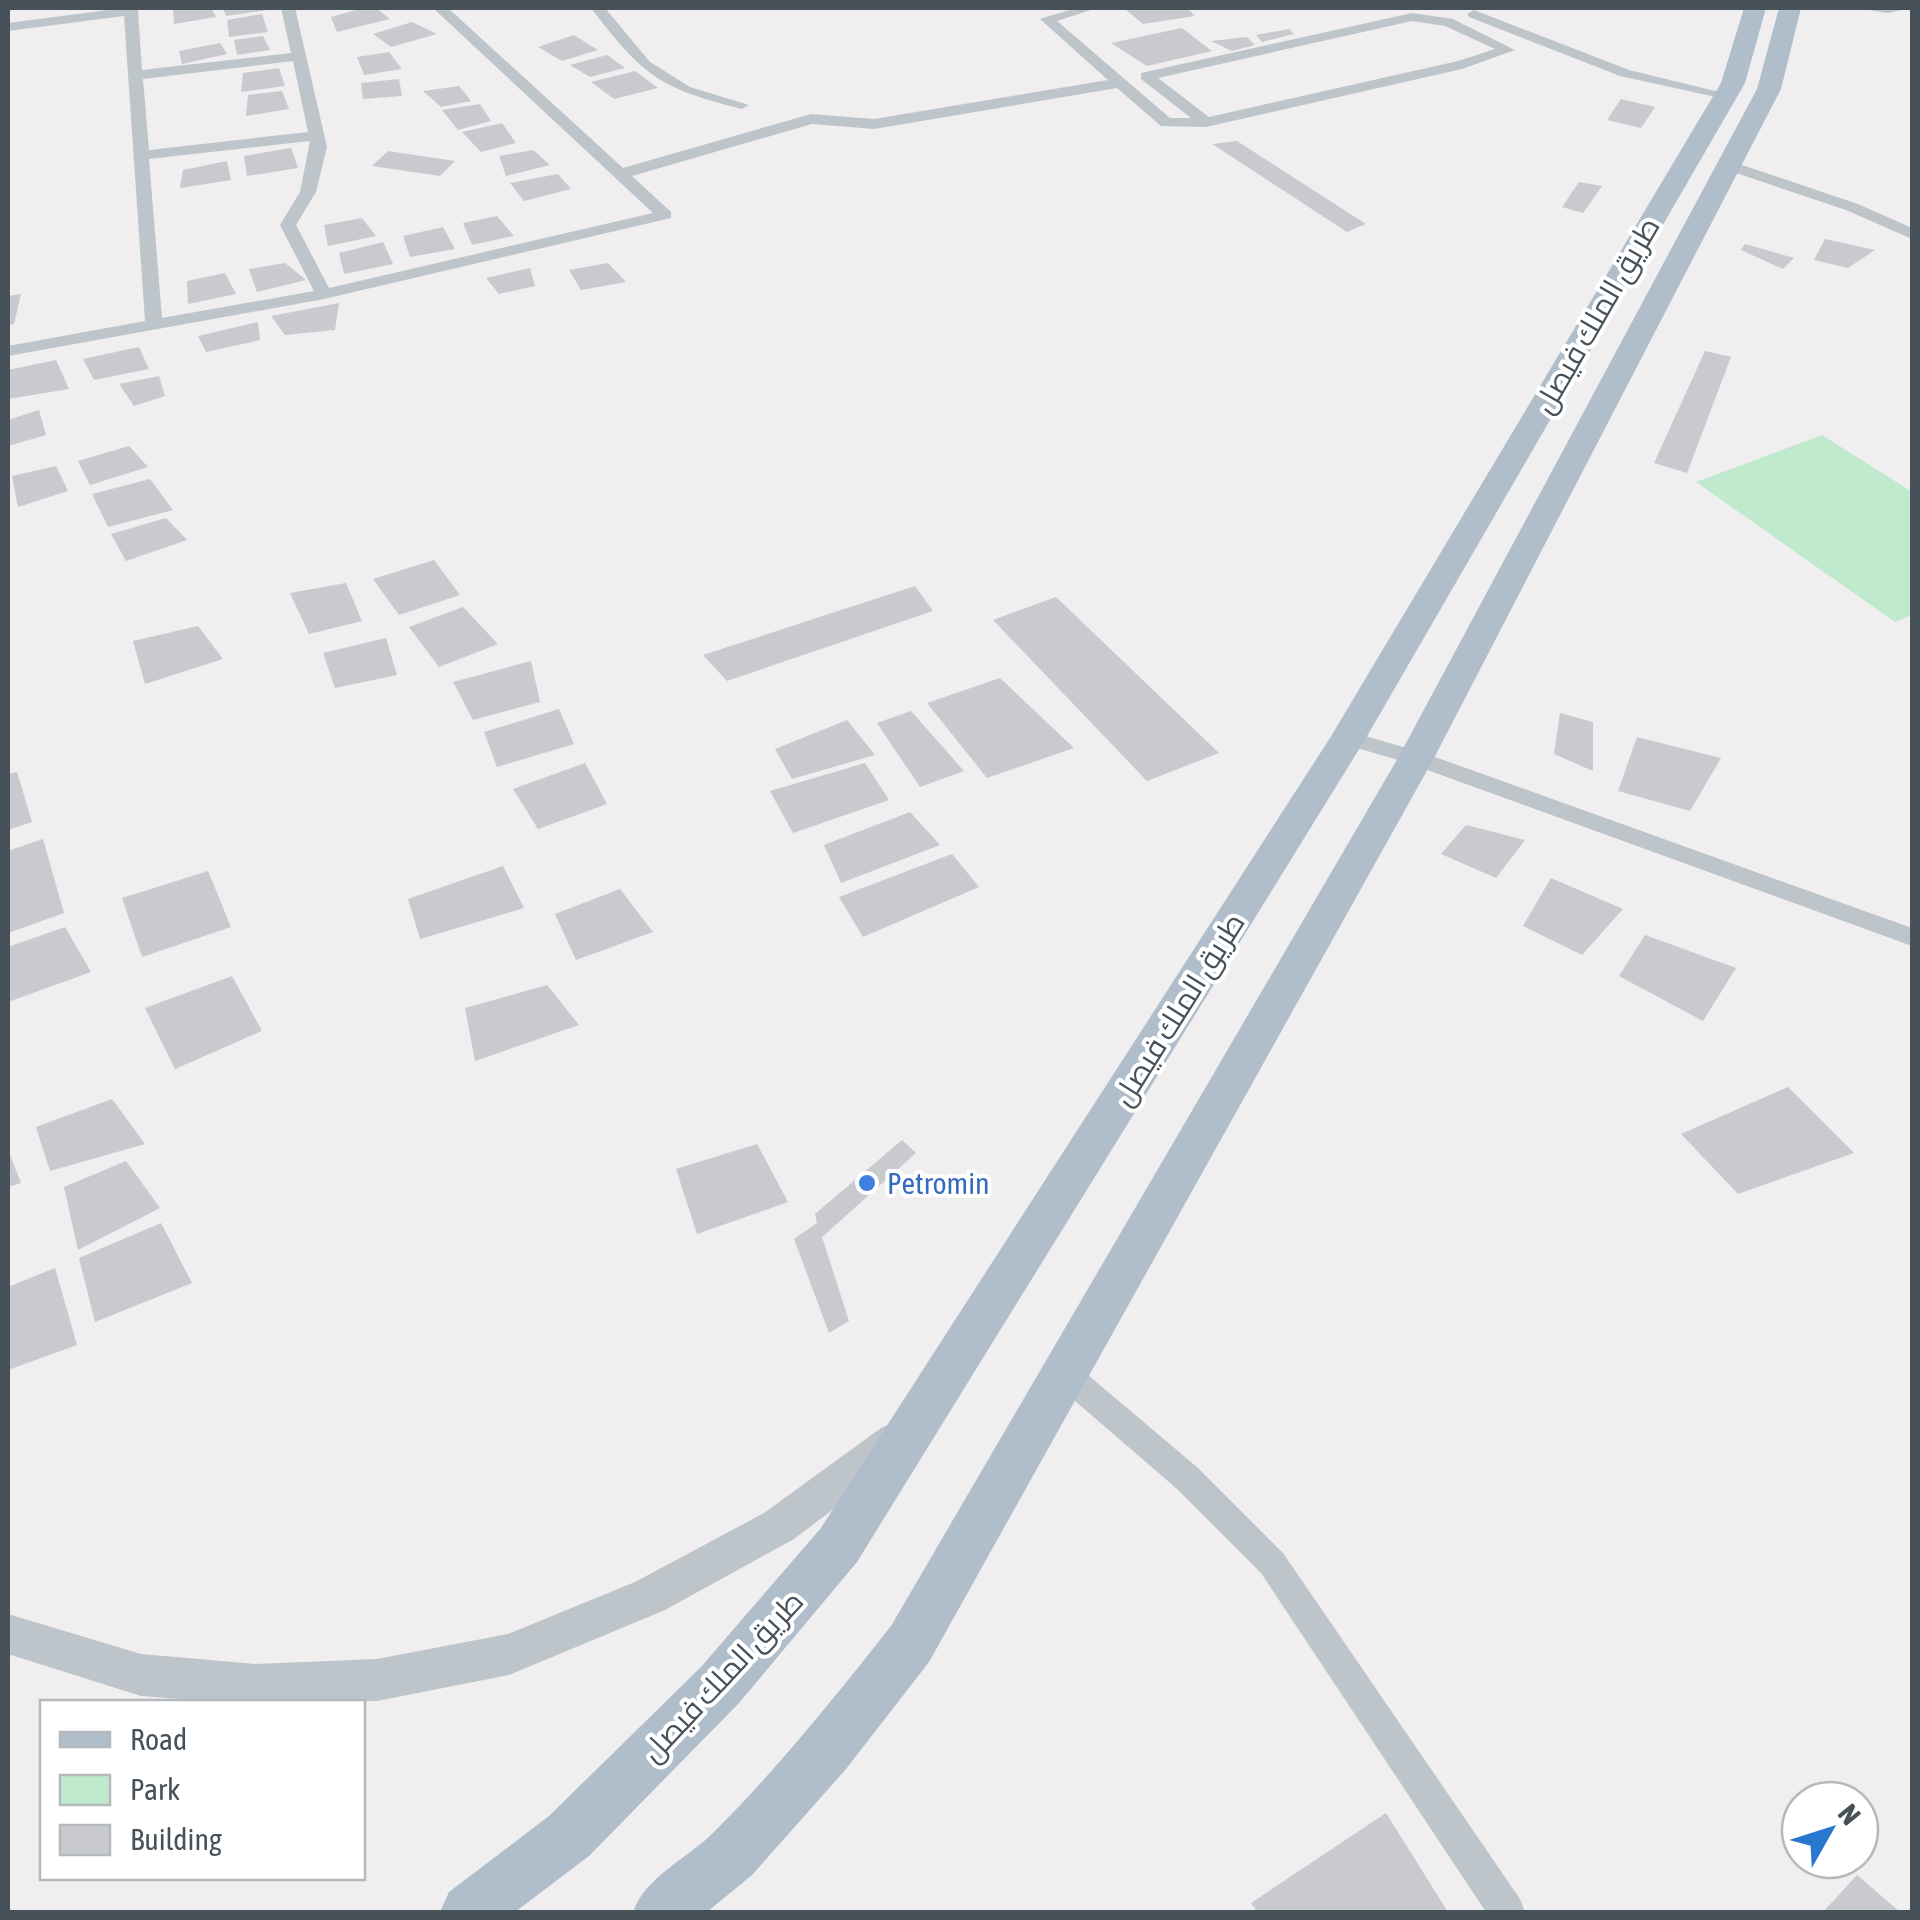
<svg xmlns="http://www.w3.org/2000/svg" width="1920" height="1920" font-family="'Asap Condensed',Cairo,sans-serif">
	<rect width="100%" height="100%" fill="#f0eeee"/>
	<path fill="#bfeace" d="M 1822,435 L 1912,492 L 1912,615 L 1895,622 L 1696,482 Z"/>
	<g fill="#c8cad0">
		<path d="M 173,8 L 211,8 L 216,17 L 174,24 Z"/>
		<path d="M 223,8 L 268,8 L 268,10 L 226,16 Z"/>
		<path d="M 363,8 L 376,8 L 390,19 L 337,32 L 331,17 Z"/>
		<path d="M 1138,8 L 1187,8 L 1195,16 L 1143,24 L 1125,9 Z"/>
		<path d="M 262,14 L 268,32 L 229,37 L 227,20 Z"/>
		<path d="M 412,22 L 437,34 L 391,47 L 373,34 Z"/>
		<path d="M 1182,28 L 1212,51 L 1147,66 L 1111,43 Z"/>
		<path d="M 1289,29 L 1294,34 L 1262,42 L 1256,35 Z"/>
		<path d="M 574,35 L 598,50 L 562,61 L 538,47 Z"/>
		<path d="M 263,36 L 270,50 L 237,55 L 234,40 Z"/>
		<path d="M 1247,37 L 1255,45 L 1232,51 L 1211,41 Z"/>
		<path d="M 220,43 L 227,54 L 182,64 L 179,51 Z"/>
		<path d="M 389,52 L 402,69 L 364,75 L 357,57 Z"/>
		<path d="M 607,55 L 625,68 L 590,77 L 570,65 Z"/>
		<path d="M 279,68 L 285,86 L 241,92 L 243,73 Z"/>
		<path d="M 635,71 L 658,88 L 614,99 L 591,82 Z"/>
		<path d="M 399,79 L 402,96 L 363,99 L 361,83 Z"/>
		<path d="M 459,86 L 471,101 L 441,107 L 423,91 Z"/>
		<path d="M 282,91 L 289,109 L 246,116 L 248,95 Z"/>
		<path d="M 1621,99 L 1655,107 L 1641,128 L 1607,120 Z"/>
		<path d="M 480,104 L 491,121 L 458,130 L 442,110 Z"/>
		<path d="M 502,123 L 516,143 L 481,152 L 462,132 Z"/>
		<path d="M 1237,141 L 1366,224 L 1347,232 L 1212,144 Z"/>
		<path d="M 291,148 L 298,168 L 247,176 L 244,156 Z"/>
		<path d="M 533,150 L 550,165 L 506,176 L 499,156 Z"/>
		<path d="M 388,151 L 455,161 L 440,176 L 372,166 Z"/>
		<path d="M 227,161 L 231,180 L 180,188 L 183,170 Z"/>
		<path d="M 558,174 L 571,189 L 524,201 L 510,183 Z"/>
		<path d="M 1579,182 L 1602,186 L 1583,213 L 1562,207 Z"/>
		<path d="M 497,216 L 514,236 L 472,245 L 463,223 Z"/>
		<path d="M 362,218 L 376,236 L 328,246 L 324,225 Z"/>
		<path d="M 443,227 L 455,249 L 410,257 L 403,236 Z"/>
		<path d="M 1825,239 L 1875,250 L 1848,268 L 1814,260 Z"/>
		<path d="M 383,242 L 393,264 L 344,274 L 339,253 Z"/>
		<path d="M 1745,244 L 1794,258 L 1783,269 L 1741,250 Z"/>
		<path d="M 285,263 L 306,280 L 257,292 L 249,269 Z"/>
		<path d="M 608,263 L 626,282 L 581,290 L 569,270 Z"/>
		<path d="M 530,268 L 535,286 L 499,294 L 486,278 Z"/>
		<path d="M 225,273 L 236,294 L 188,304 L 187,281 Z"/>
		<path d="M 21,294 L 14,324 L 8,325 L 8,296 Z"/>
		<path d="M 339,303 L 335,330 L 285,335 L 271,316 Z"/>
		<path d="M 258,322 L 260,340 L 206,352 L 198,336 Z"/>
		<path d="M 139,347 L 149,369 L 94,380 L 83,359 Z"/>
		<path d="M 1705,351 L 1731,357 L 1687,473 L 1654,463 Z"/>
		<path d="M 56,360 L 69,389 L 8,399 L 8,370 Z"/>
		<path d="M 159,376 L 165,396 L 134,406 L 119,384 Z"/>
		<path d="M 39,410 L 46,435 L 8,446 L 8,420 Z"/>
		<path d="M 129,446 L 148,467 L 90,485 L 78,461 Z"/>
		<path d="M 56,466 L 68,491 L 18,507 L 12,476 Z"/>
		<path d="M 150,479 L 173,510 L 108,527 L 92,494 Z"/>
		<path d="M 166,518 L 187,540 L 126,561 L 111,534 Z"/>
		<path d="M 434,560 L 460,595 L 399,615 L 373,579 Z"/>
		<path d="M 346,583 L 362,621 L 309,634 L 290,593 Z"/>
		<path d="M 915,586 L 933,611 L 727,681 L 703,655 Z"/>
		<path d="M 1056,597 L 1219,753 L 1147,781 L 993,620 Z"/>
		<path d="M 463,607 L 498,644 L 439,667 L 409,627 Z"/>
		<path d="M 198,626 L 223,659 L 145,684 L 133,641 Z"/>
		<path d="M 386,638 L 397,675 L 335,688 L 323,653 Z"/>
		<path d="M 531,661 L 540,702 L 473,720 L 453,682 Z"/>
		<path d="M 1000,678 L 1074,748 L 987,778 L 927,703 Z"/>
		<path d="M 559,709 L 574,744 L 497,767 L 484,732 Z"/>
		<path d="M 911,711 L 964,771 L 920,787 L 877,723 Z"/>
		<path d="M 1560,713 L 1593,722 L 1593,771 L 1554,754 Z"/>
		<path d="M 847,720 L 875,755 L 792,779 L 775,749 Z"/>
		<path d="M 1637,737 L 1721,758 L 1690,811 L 1618,791 Z"/>
		<path d="M 585,763 L 607,804 L 538,829 L 513,789 Z"/>
		<path d="M 865,763 L 889,800 L 793,833 L 770,791 Z"/>
		<path d="M 17,772 L 32,822 L 8,830 L 8,774 Z"/>
		<path d="M 910,812 L 940,845 L 841,883 L 824,845 Z"/>
		<path d="M 1466,825 L 1525,840 L 1496,878 L 1441,854 Z"/>
		<path d="M 43,839 L 64,913 L 8,933 L 8,851 Z"/>
		<path d="M 952,854 L 979,887 L 863,937 L 839,897 Z"/>
		<path d="M 503,866 L 524,908 L 420,939 L 408,899 Z"/>
		<path d="M 208,871 L 231,927 L 142,957 L 122,898 Z"/>
		<path d="M 1551,878 L 1623,909 L 1582,955 L 1523,926 Z"/>
		<path d="M 620,889 L 653,932 L 576,960 L 555,914 Z"/>
		<path d="M 65,927 L 91,972 L 8,1002 L 8,947 Z"/>
		<path d="M 1645,935 L 1736,968 L 1703,1021 L 1619,976 Z"/>
		<path d="M 232,976 L 262,1031 L 175,1069 L 145,1008 Z"/>
		<path d="M 547,985 L 579,1025 L 475,1061 L 465,1008 Z"/>
		<path d="M 1788,1087 L 1854,1153 L 1738,1194 L 1681,1134 Z"/>
		<path d="M 112,1099 L 145,1144 L 50,1171 L 36,1127 Z"/>
		<path d="M 902,1140 L 916,1153 L 822,1237 L 849,1321 L 829,1333 L 794,1239 L 817,1223 L 815,1214 Z"/>
		<path d="M 757,1144 L 788,1202 L 697,1234 L 676,1169 Z"/>
		<path d="M 8,1150 L 21,1183 L 8,1187 Z"/>
		<path d="M 126,1161 L 160,1208 L 78,1250 L 64,1187 Z"/>
		<path d="M 161,1223 L 192,1283 L 95,1322 L 79,1258 Z"/>
		<path d="M 55,1268 L 77,1345 L 8,1370 L 8,1287 Z"/>
		<path d="M 1386,1813 L 1448,1912 L 1257,1912 L 1251,1903 Z"/>
		<path d="M 1857,1875 L 1900,1912 L 1823,1912 Z"/>
	</g>
	<g fill="none" stroke-linecap="round" stroke-linejoin="round">
		<path fill="#bdc5cb" fill-rule="evenodd" d="M 1856,8 L 1912,8 L 1888,13 Z"/>
		<g fill="#bdc5cb" fill-rule="evenodd">
			<path d="M 123,8 L 137,8 L 138,11 L 142,70 L 291,53 L 281,8 L 295,8 L 327,147 L 316,192 L 296,225 L 329,288 L 653,213 L 433,8 L 448,8 L 623,168 L 811,114 L 874,119 L 1108,80 L 1040,19 L 1076,8 L 1097,8 L 1057,21 L 1170,118 L 1191,118 L 1141,79 L 1141,73 L 1412,13 L 1453,19 L 1515,50 L 1462,69 L 1206,127 L 1161,126 L 1117,88 L 874,129 L 812,124 L 632,176 L 671,212 L 671,218 L 324,299 L 8,356 L 8,346 L 145,321 L 124,16 L 8,31 L 8,23 ZM 1412,21 L 1445,26 L 1495,49 L 1458,61 L 1209,117 L 1158,78 ZM 293,61 L 308,132 L 149,150 L 143,79 ZM 310,141 L 300,192 L 280,225 L 314,291 L 162,318 L 149,159 Z"/>
			<path d="M 591,8 L 605,8 L 650,62 L 690,87 L 749,105 L 742,109 C 659,88 643,76 591,8 Z"/>
			<path d="M 1474,10 L 1629,70 L 1732,95 L 1725,99 L 1620,76 L 1469,17 L 1467,14 Z"/>
			<path d="M 1724,163 L 1736,163 L 1858,204 L 1912,228 L 1912,239 L 1846,210 L 1724,169 Z"/>
			<path d="M 1348,731 L 1424,753 L 1912,928 L 1912,946 L 1408,763 L 1340,743 L 1337,738 Z"/>
			<path d="M 1064,1360 L 1075,1364 L 1198,1468 L 1283,1553 L 1520,1899 L 1525,1912 L 1486,1912 L 1261,1573 L 1176,1488 L 1053,1382 L 1049,1373 L 1053,1364 Z"/>
		</g>
		<path fill="#bdc5cb" fill-rule="evenodd" d="M 895,1422 L 909,1428 L 915,1440 L 909,1452 L 794,1539 L 665,1610 L 509,1675 L 377,1701 L 217,1702 L 141,1696 L 8,1654 L 8,1614 L 141,1654 L 256,1664 L 377,1659 L 508,1634 L 635,1582 L 764,1513 L 881,1428 Z"/>
		<g fill="#afbeca" fill-rule="evenodd">
			<path d="M 1744,8 L 1766,8 L 1745,83 L 1366,738 L 857,1562 L 739,1703 L 589,1856 L 515,1912 L 440,1912 L 449,1892 L 549,1816 L 701,1667 L 821,1528 L 1330,738 L 1721,83 Z"/>
			<path d="M 1779,8 L 1801,8 L 1781,89 L 1434,758 L 929,1662 L 846,1769 L 752,1875 L 707,1912 L 633,1912 C 646,1876 687,1859 714,1832 C 778,1768 835,1697 891,1626 L 1398,758 L 1757,89 Z"/>
		</g>
	</g>
	<circle fill="#3f7fe0" stroke="#fff" stroke-width="4" cx="867" cy="1183" r="10"/>
	<g text-anchor="middle" dominant-baseline="central" stroke-width="8" stroke-linejoin="round" paint-order="stroke">
		<g font-size="30" fill="#475159" stroke="#fff">
			<text transform="translate(1596 315) rotate(-60)">طريق الملك فيصل</text>
			<text transform="translate(1178 1009) rotate(-58)">طريق الملك فيصل</text>
			<text transform="translate(722 1676) rotate(-47)">طريق الملك فيصل</text>
		</g>
		<g font-size="30" fill="#366cbe" stroke="#fff" text-anchor="start">
			<text x="887" y="1183">Petromin</text>
		</g>
	</g>
	<rect width="1920" height="1920" fill="none" stroke="#475159" stroke-width="20"/>
	<rect x="40" y="1700" width="325" height="180" fill="#ffffff" stroke="#b5b9bd" stroke-width="2.5"/>
	<rect x="60" y="1732" width="50" height="15" fill="#afbeca" stroke="#b5b9bd" stroke-width="2.5"/>
	<text x="130" y="1750" font-size="30" fill="#475159">Road</text>
	<rect x="60" y="1775" width="50" height="30" fill="#bfeace" stroke="#b5b9bd" stroke-width="2.5"/>
	<text x="130" y="1800" font-size="30" fill="#475159">Park</text>
	<rect x="60" y="1825" width="50" height="30" fill="#c8cad0" stroke="#b5b9bd" stroke-width="2.5"/>
	<text x="130" y="1850" font-size="30" fill="#475159">Building</text>
	<g transform="translate(1830 1830) rotate(51)"><circle r="48" fill="#ffffff" stroke="#b5b9bd" stroke-width="2.5"/>
	<path d="M0-8L18 38L0 25L-18 38Z" fill="#2977ce"/>
	<text y="-15" font-size="28" font-weight="bold" text-anchor="middle" fill="#475159">N</text>
	</g>
</svg>
